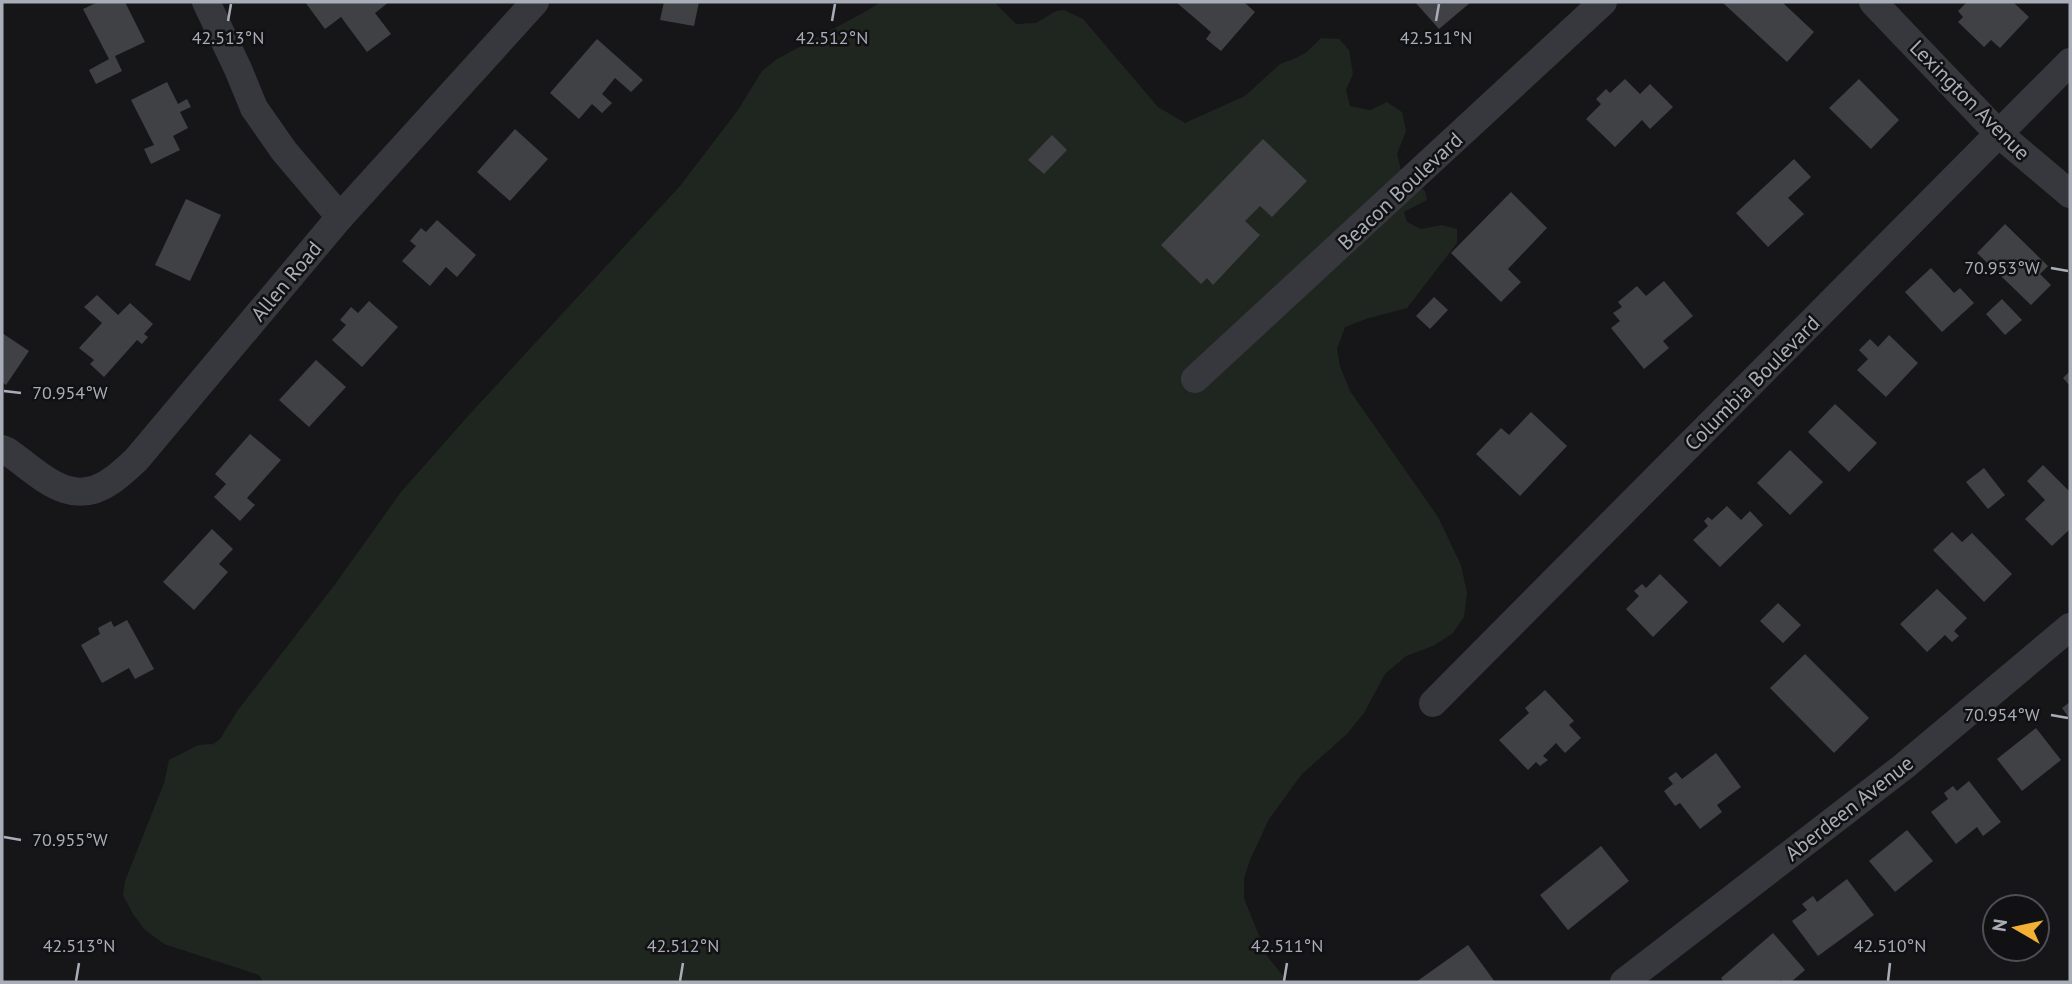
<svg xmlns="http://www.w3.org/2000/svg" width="2072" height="984" font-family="'PT Sans',sans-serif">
	<rect width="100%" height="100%" fill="#161618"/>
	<path fill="#1e261f" d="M 881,2 L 994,2 L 1016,24 L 1036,23 L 1056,11 L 1064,10 L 1083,19 L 1158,107 L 1185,123 L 1245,96 L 1280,64 L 1296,58 L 1307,52 L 1321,38 L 1339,39 L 1349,50 L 1353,74 L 1346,90 L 1350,106 L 1370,110 L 1387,102 L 1402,112 L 1406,131 L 1397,154 L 1401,170 L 1425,191 L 1427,200 L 1404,212 L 1407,222 L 1421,229 L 1442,225 L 1457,229 L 1457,243 L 1407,308 L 1366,319 L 1345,327 L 1337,349 L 1340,366 L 1350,391 L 1438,517 L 1461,565 L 1467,593 L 1464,617 L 1452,634 L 1433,646 L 1406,656 L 1385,674 L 1364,713 L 1347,734 L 1302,774 L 1269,819 L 1250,860 L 1244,879 L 1244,898 L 1267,956 L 1288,982 L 263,982 L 259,975 L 164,944 L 145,930 L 133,914 L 123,895 L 125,881 L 164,783 L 169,760 L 198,745 L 213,744 L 220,739 L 238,710 L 333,587 L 401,492 L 468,416 L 680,186 L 738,110 L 762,71 L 777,59 L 861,14 Z"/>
	<g fill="#404145">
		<path d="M 98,2 L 125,2 L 145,42 L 115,56 L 122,71 L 96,84 L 89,70 L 109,59 L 83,9 Z"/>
		<path d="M 305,2 L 389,2 L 375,13 L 391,34 L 367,52 L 341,17 L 325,29 Z"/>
		<path d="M 664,2 L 699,2 L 694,26 L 660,20 Z"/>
		<path d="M 1176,2 L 1244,2 L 1255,12 L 1221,51 L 1206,39 L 1211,32 Z"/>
		<path d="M 1415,2 L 1471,2 L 1439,29 Z"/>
		<path d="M 1722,2 L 1782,2 L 1814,32 L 1787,62 Z"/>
		<path d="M 1967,2 L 2013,2 L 2029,17 L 2000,48 L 1991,40 L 1984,47 L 1958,22 L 1963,17 L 1958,11 Z"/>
		<path d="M 597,39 L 643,80 L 631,92 L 615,78 L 602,94 L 612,103 L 602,113 L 592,104 L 579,119 L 550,93 Z"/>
		<path d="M 1625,79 L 1640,94 L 1650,84 L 1673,107 L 1650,129 L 1642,120 L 1615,147 L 1586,119 L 1601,104 L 1596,99 L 1606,89 L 1610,93 Z"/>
		<path d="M 1859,79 L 1899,120 L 1871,149 L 1829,108 Z"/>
		<path d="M 167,82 L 178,104 L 187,99 L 191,107 L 180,112 L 188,128 L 173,136 L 180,150 L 151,164 L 144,149 L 154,145 L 131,100 Z"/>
		<path d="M 515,129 L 548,159 L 510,201 L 477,172 Z"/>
		<path d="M 1052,135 L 1067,150 L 1044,174 L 1028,160 Z"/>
		<path d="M 1263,139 L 1307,181 L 1272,217 L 1260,206 L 1245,221 L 1260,235 L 1213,285 L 1207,278 L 1201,284 L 1161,245 Z"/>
		<path d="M 1794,159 L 1811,177 L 1788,198 L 1804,214 L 1768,247 L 1736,213 Z"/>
		<path d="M 1511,192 L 1547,228 L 1508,269 L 1521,282 L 1501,302 L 1451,253 Z"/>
		<path d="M 186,199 L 221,215 L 190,281 L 155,265 Z"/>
		<path d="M 437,220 L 476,255 L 457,277 L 446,267 L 430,286 L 402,261 L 416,246 L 410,241 L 421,228 L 426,232 Z"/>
		<path d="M 2005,224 L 2048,266 L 2040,274 L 2051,285 L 2031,305 L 1977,253 Z"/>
		<path d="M 1931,268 L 1954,293 L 1960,288 L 1974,303 L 1942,332 L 1905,292 Z"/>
		<path d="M 1664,281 L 1693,316 L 1663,341 L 1669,348 L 1644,369 L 1611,328 L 1620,321 L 1613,313 L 1622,307 L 1618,302 L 1637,286 L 1646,296 Z"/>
		<path d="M 97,295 L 118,315 L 130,303 L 153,324 L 144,334 L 148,337 L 142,344 L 137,340 L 104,377 L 90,364 L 94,360 L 79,348 L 102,323 L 84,307 Z"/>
		<path d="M 1434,297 L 1448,310 L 1430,329 L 1416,316 Z"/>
		<path d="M 2002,299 L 2022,320 L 2005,335 L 1986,314 Z"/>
		<path d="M 369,301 L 398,327 L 362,367 L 332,340 L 346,325 L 340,320 L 351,307 L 358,313 Z"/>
		<path d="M 2,333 L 29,351 L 6,385 L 2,382 Z"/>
		<path d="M 1889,335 L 1918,363 L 1886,397 L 1857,370 L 1868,359 L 1859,350 L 1870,339 L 1878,347 Z"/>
		<path d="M 316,360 L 346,387 L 309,427 L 279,400 Z"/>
		<path d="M 2070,371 L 2070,386 L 2063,378 Z"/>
		<path d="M 1835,404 L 1877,443 L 1849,472 L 1808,432 Z"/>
		<path d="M 1531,412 L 1567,446 L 1520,496 L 1476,454 L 1501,428 L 1509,435 Z"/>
		<path d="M 250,434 L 281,460 L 247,498 L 255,505 L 240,521 L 214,497 L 226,484 L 215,474 Z"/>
		<path d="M 1790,450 L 1823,482 L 1790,515 L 1757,483 Z"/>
		<path d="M 2043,465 L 2070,492 L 2070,529 L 2052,546 L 2025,519 L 2045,500 L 2027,481 Z"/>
		<path d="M 1984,468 L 2005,495 L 1988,509 L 1966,482 Z"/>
		<path d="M 1727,506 L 1741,520 L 1750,511 L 1763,525 L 1720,567 L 1693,540 L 1708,526 L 1704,521 L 1708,517 L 1712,520 Z"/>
		<path d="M 212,529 L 233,549 L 219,564 L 228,572 L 194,610 L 163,582 Z"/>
		<path d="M 1952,532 L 1962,542 L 1972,533 L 2012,574 L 1984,602 L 1933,550 Z"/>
		<path d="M 1660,574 L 1688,602 L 1653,637 L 1626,609 L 1639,596 L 1634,591 L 1642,584 L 1646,588 Z"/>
		<path d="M 1937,589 L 1967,618 L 1954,631 L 1959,636 L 1952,642 L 1945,635 L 1927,652 L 1900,624 Z"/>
		<path d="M 1778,603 L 1801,625 L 1783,643 L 1760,621 Z"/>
		<path d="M 127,620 L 154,669 L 135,679 L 129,668 L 102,683 L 81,645 L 100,634 L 98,628 L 111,621 L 114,627 Z"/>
		<path d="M 1805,654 L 1869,718 L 1834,753 L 1770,688 Z"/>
		<path d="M 1545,690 L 1574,721 L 1569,725 L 1581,738 L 1565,753 L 1556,743 L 1543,756 L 1548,760 L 1540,766 L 1536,762 L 1528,770 L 1499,740 L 1529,713 L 1525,708 Z"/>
		<path d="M 2070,702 L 2070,719 L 2062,708 Z"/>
		<path d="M 2036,728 L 2061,760 L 2022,791 L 1997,759 Z"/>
		<path d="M 1716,753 L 1741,787 L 1717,805 L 1722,812 L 1700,829 L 1680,803 L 1675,806 L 1664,791 L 1673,784 L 1668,778 L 1676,772 L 1682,779 Z"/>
		<path d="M 1969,781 L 2001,822 L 1983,836 L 1977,827 L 1956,844 L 1931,812 L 1948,799 L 1944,793 L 1953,786 L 1957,791 Z"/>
		<path d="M 1907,830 L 1933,861 L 1895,892 L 1869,861 Z"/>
		<path d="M 1601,846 L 1629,881 L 1568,930 L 1540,895 Z"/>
		<path d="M 1847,879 L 1874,915 L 1818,956 L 1792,921 L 1807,910 L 1802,904 L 1813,896 L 1817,902 Z"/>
		<path d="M 1773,933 L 1805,970 L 1791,982 L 1783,982 L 1781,980 L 1779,982 L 1724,982 L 1721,978 Z"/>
		<path d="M 1468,945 L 1495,982 L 1416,982 Z"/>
	</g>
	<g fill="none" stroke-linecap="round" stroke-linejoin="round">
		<g stroke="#37383d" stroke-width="28">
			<path d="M 206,2 L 238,69 L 254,108 L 284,151 L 340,217"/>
			<path d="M 1873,2 L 1999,134 L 2070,194"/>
			<path d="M 1195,379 L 1603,2"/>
			<path d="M 2,449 L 7,451 C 40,474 70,510 111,481 C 120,475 128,467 136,460 L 340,217 L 535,2"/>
			<path d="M 1433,703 L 2070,62"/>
			<path d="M 1624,982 L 1903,767 L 2070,627"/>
		</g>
	</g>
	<path fill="none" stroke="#a8adb8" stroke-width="2.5" d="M 228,21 L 231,4M 832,21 L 835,4M 1436,21 L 1439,4M 2051,268 L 2068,271M 4,391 L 21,393M 2051,715 L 2068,718M 4,837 L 21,840M 76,981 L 79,963M 680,981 L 683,963M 1284,981 L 1287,963M 1888,981 L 1890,963"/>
	<g text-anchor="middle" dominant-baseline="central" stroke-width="5" stroke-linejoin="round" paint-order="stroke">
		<g font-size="21" fill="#a8adb8" stroke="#111113">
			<text transform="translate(1970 100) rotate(45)">Lexington Avenue</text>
			<text transform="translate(1400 191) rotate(-43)">Beacon Boulevard</text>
			<text transform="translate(286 281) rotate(-50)">Allen Road</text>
			<text transform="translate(1752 383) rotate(-45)">Columbia Boulevard</text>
			<text transform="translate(1849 808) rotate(-38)">Aberdeen Avenue</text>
		</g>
	</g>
	<g font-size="18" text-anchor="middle" fill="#a8adb8" stroke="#111113" stroke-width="5" stroke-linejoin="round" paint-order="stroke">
		<text x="228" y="44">42.513°N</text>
		<text x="832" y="44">42.512°N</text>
		<text x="1436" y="44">42.511°N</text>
		<text x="2002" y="274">70.953°W</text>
		<text x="70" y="399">70.954°W</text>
		<text x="2002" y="721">70.954°W</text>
		<text x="70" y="846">70.955°W</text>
		<text x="79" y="952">42.513°N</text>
		<text x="683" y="952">42.512°N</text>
		<text x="1287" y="952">42.511°N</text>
		<text x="1890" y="952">42.510°N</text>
	</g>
	<rect width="2072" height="984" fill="none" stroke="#a8adb8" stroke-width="7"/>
	<g transform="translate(2016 928) rotate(279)"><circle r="33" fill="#111113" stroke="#4d4f55" stroke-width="2"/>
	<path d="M0-5L12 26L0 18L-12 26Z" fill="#f2b134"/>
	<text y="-10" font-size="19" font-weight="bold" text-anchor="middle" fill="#a8adb8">N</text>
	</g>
</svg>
